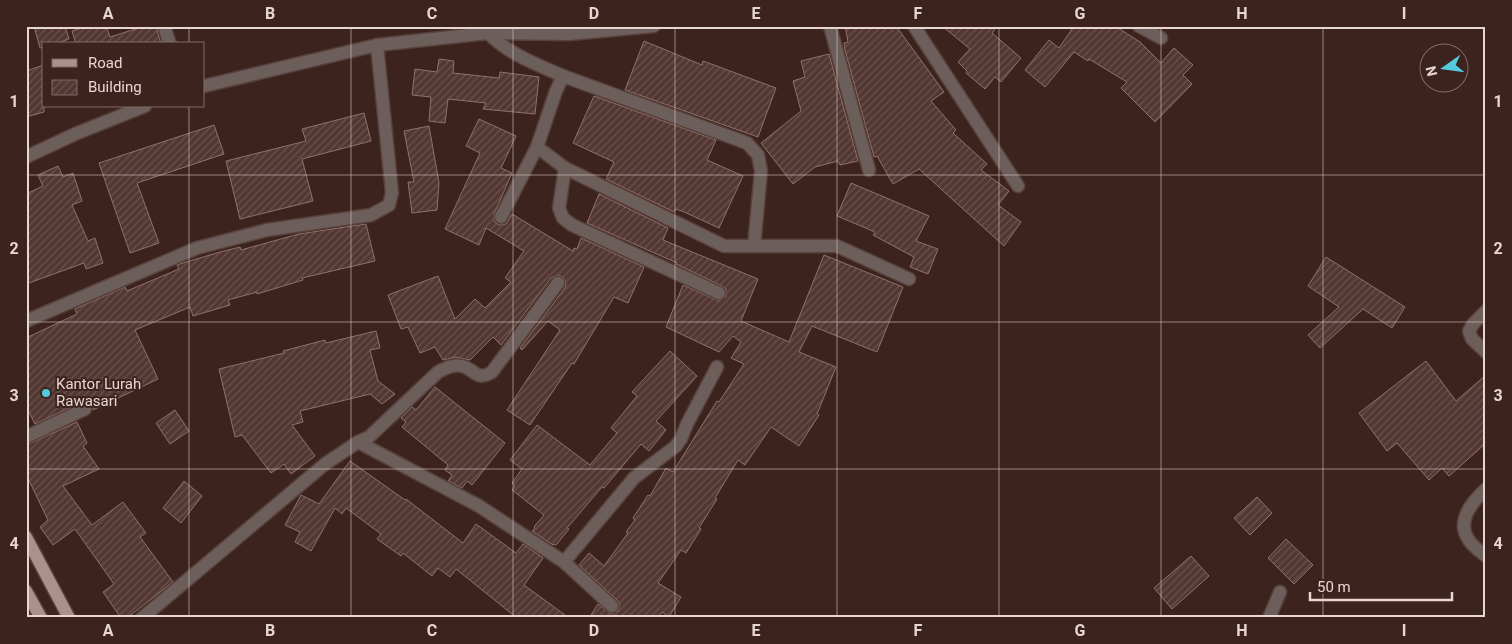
<svg xmlns="http://www.w3.org/2000/svg" width="1512" height="644" font-family="Roboto,sans-serif">
	<defs>
		<pattern id="building-hatch" width="6" height="6" patternUnits="userSpaceOnUse" patternTransform="scale(1.25)"><rect width="6" height="6" fill="#523732"/><path d="M-1 1l2-2M0 6l6-6M5 7l2-2" fill="none" stroke="#6b534f"/></pattern>
	</defs>
	<rect width="100%" height="100%" fill="#3d231e"/>
	<g fill="url(#building-hatch)" stroke="#90716b">
		<path d="M 34,26 L 65,26 L 69,39 L 55,44 L 44,44 L 44,47 L 40,48 Z"/>
		<path d="M 89,26 L 106,26 L 110,37 L 145,26 L 156,26 L 161,44 L 76,44 L 72,31 Z"/>
		<path d="M 845,26 L 896,26 L 944,92 L 931,101 L 956,130 L 953,133 L 987,164 L 981,170 L 1009,191 L 998,205 L 1021,222 L 1004,246 L 919,169 L 893,184 L 877,156 L 874,157 L 845,50 L 844,43 L 848,42 Z"/>
		<path d="M 942,26 L 997,26 L 992,33 L 1021,58 L 1001,82 L 995,77 L 985,89 L 966,73 L 967,71 L 958,62 L 970,49 Z"/>
		<path d="M 1074,26 L 1115,26 L 1140,42 L 1161,63 L 1174,48 L 1193,65 L 1183,75 L 1192,84 L 1155,122 L 1121,88 L 1127,82 L 1089,59 L 1088,61 L 1074,52 L 1045,87 L 1025,70 L 1049,40 L 1059,48 Z"/>
		<path d="M 644,41 L 702,65 L 703,61 L 776,88 L 758,137 L 625,90 Z"/>
		<path d="M 829,54 L 858,161 L 840,165 L 838,161 L 815,167 L 793,184 L 761,143 L 801,111 L 793,81 L 805,77 L 801,61 Z"/>
		<path d="M 439,59 L 454,61 L 453,73 L 499,78 L 500,72 L 539,77 L 535,114 L 483,109 L 486,103 L 448,99 L 445,123 L 429,121 L 431,97 L 412,95 L 415,69 L 437,72 Z"/>
		<path d="M 44,65 L 44,112 L 26,117 L 26,71 Z"/>
		<path d="M 594,96 L 716,140 L 707,160 L 743,176 L 719,228 L 682,211 L 675,209 L 674,212 L 606,179 L 614,162 L 573,143 Z"/>
		<path d="M 364,113 L 371,141 L 302,159 L 313,201 L 240,219 L 226,161 L 306,141 L 302,129 Z"/>
		<path d="M 479,119 L 516,136 L 501,168 L 512,173 L 494,214 L 494,221 L 497,224 L 501,225 L 506,224 L 512,214 L 573,251 L 574,248 L 577,249 L 581,238 L 644,267 L 628,303 L 614,297 L 574,364 L 572,363 L 530,425 L 507,410 L 560,330 L 548,321 L 522,350 L 520,348 L 565,288 L 566,283 L 563,277 L 558,275 L 551,278 L 501,345 L 493,337 L 470,360 L 455,357 L 443,360 L 435,347 L 420,353 L 408,327 L 401,329 L 388,295 L 438,276 L 455,319 L 475,299 L 485,308 L 511,282 L 505,278 L 524,251 L 486,228 L 479,245 L 445,229 L 480,153 L 466,146 Z"/>
		<path d="M 214,125 L 224,154 L 137,183 L 159,243 L 130,253 L 99,163 Z"/>
		<path d="M 429,126 L 439,183 L 437,210 L 412,213 L 408,182 L 414,182 L 404,131 Z"/>
		<path d="M 58,166 L 63,177 L 73,173 L 82,201 L 72,205 L 88,241 L 95,238 L 103,263 L 86,269 L 84,263 L 26,284 L 26,194 L 43,186 L 38,175 Z"/>
		<path d="M 851,183 L 929,216 L 916,241 L 938,249 L 928,274 L 910,267 L 914,257 L 873,235 L 875,232 L 837,216 Z"/>
		<path d="M 599,194 L 668,228 L 663,240 L 758,279 L 741,321 L 789,342 L 824,255 L 903,287 L 877,352 L 812,326 L 799,352 L 836,367 L 817,414 L 819,415 L 799,446 L 771,427 L 745,465 L 738,460 L 715,498 L 717,499 L 699,528 L 701,529 L 686,553 L 681,550 L 658,583 L 681,597 L 669,617 L 662,612 L 658,618 L 589,618 L 598,604 L 611,614 L 618,611 L 620,604 L 617,600 L 579,565 L 589,553 L 604,566 L 628,533 L 626,532 L 635,520 L 633,518 L 648,495 L 650,496 L 666,468 L 673,472 L 717,401 L 719,402 L 744,364 L 731,358 L 741,342 L 733,336 L 719,352 L 666,327 L 683,285 L 719,301 L 726,297 L 726,289 L 722,286 L 676,264 L 677,263 L 587,223 Z"/>
		<path d="M 366,224 L 375,261 L 302,278 L 303,280 L 257,294 L 257,292 L 228,300 L 230,305 L 193,316 L 190,307 L 135,330 L 158,379 L 93,410 L 90,403 L 82,402 L 35,424 L 26,406 L 26,338 L 77,314 L 75,309 L 125,287 L 127,291 L 179,269 L 177,265 L 183,263 L 220,252 L 240,247 L 241,250 L 299,234 Z"/>
		<path d="M 1326,257 L 1405,307 L 1392,328 L 1363,309 L 1320,348 L 1308,335 L 1339,307 L 1308,286 Z"/>
		<path d="M 376,331 L 380,348 L 370,350 L 378,381 L 395,394 L 382,404 L 370,394 L 300,411 L 303,422 L 292,425 L 315,456 L 291,474 L 284,464 L 271,473 L 242,435 L 235,437 L 219,369 L 284,353 L 283,351 L 325,340 L 326,343 Z"/>
		<path d="M 670,351 L 697,376 L 656,421 L 666,430 L 649,451 L 641,444 L 604,488 L 602,487 L 567,528 L 569,529 L 556,545 L 554,544 L 553,545 L 532,531 L 535,528 L 534,527 L 544,515 L 512,490 L 515,486 L 512,483 L 522,469 L 510,460 L 537,425 L 590,465 L 617,433 L 611,428 L 637,396 L 632,392 Z"/>
		<path d="M 1426,361 L 1456,401 L 1486,375 L 1486,443 L 1449,476 L 1442,468 L 1429,480 L 1397,443 L 1387,451 L 1359,413 Z"/>
		<path d="M 435,387 L 505,443 L 472,485 L 467,481 L 462,488 L 448,481 L 452,475 L 445,470 L 448,465 L 402,427 L 406,422 L 401,418 L 412,407 L 416,410 Z"/>
		<path d="M 175,410 L 189,431 L 170,444 L 156,423 Z"/>
		<path d="M 77,422 L 87,443 L 83,446 L 99,469 L 63,486 L 92,525 L 123,502 L 146,533 L 140,537 L 173,582 L 127,618 L 121,618 L 103,592 L 114,584 L 75,529 L 53,545 L 40,527 L 48,520 L 26,474 L 26,445 Z"/>
		<path d="M 350,461 L 405,500 L 406,499 L 463,543 L 476,524 L 516,553 L 523,544 L 543,558 L 524,585 L 569,618 L 517,618 L 456,569 L 450,577 L 438,568 L 432,576 L 403,553 L 401,556 L 377,539 L 381,534 L 346,508 L 342,514 L 335,508 L 311,551 L 295,542 L 300,532 L 285,525 L 301,495 L 319,504 Z"/>
		<path d="M 184,481 L 202,496 L 181,523 L 163,508 Z"/>
		<path d="M 1257,497 L 1272,513 L 1250,535 L 1234,518 Z"/>
		<path d="M 1286,539 L 1313,565 L 1294,584 L 1268,558 Z"/>
		<path d="M 1191,556 L 1209,576 L 1172,609 L 1154,588 Z"/>
	</g>
	<g fill="none" stroke-linecap="round" stroke-linejoin="round">
		<defs>
			<g id="minor">
				<path d="M 164,26 L 170,44"/>
				<path d="M 830,26 L 869,170"/>
				<path d="M 914,26 L 1018,186"/>
				<path d="M 1139,26 L 1161,38"/>
				<path d="M 488,33 C 510,55 536,64 563,76 L 556,91 L 537,147 L 501,217"/>
				<path d="M 563,76 L 747,143 L 758,155 L 761,171 L 754,246"/>
				<path d="M 204,86 L 377,45 L 488,33 L 569,34 L 654,26"/>
				<path d="M 537,147 L 565,168 L 724,246 L 837,246 L 909,279"/>
				<path d="M 26,157 L 75,134 L 145,106"/>
				<path d="M 565,168 L 559,208 L 563,218 L 572,225 L 719,293"/>
				<path d="M 1486,311 L 1473,324 L 1469,331 L 1472,339 L 1486,352"/>
				<path d="M 26,321 L 197,248 L 267,230 L 371,215 L 389,205 L 392,193 L 377,45"/>
				<path d="M 26,437 L 85,409"/>
				<path d="M 358,442 L 479,506 L 564,562 L 612,606"/>
				<path d="M 1486,489 C 1474,500 1457,519 1467,537 C 1470,544 1479,551 1486,556"/>
				<path d="M 564,562 L 634,478 L 676,446 L 681,439 L 687,424 L 717,367"/>
				<path d="M 142,618 L 325,464 L 358,442 L 369,437 L 438,372 C 446,368 453,364 462,366 C 475,369 476,382 492,372 L 558,283"/>
				<path d="M 1269,618 L 1280,592"/>
			</g>
			<g id="primary">
				<path d="M 26,537 L 69,618"/>
				<path d="M 26,591 L 41,618"/>
			</g>
		</defs>
		<use href="#minor" stroke="#58403b" stroke-width="15"/>
		<use href="#primary" stroke="#58403b" stroke-width="15"/>
		<use href="#minor" stroke="#6c5e5b" stroke-width="12"/>
		<use href="#primary" stroke="#ac908b" stroke-width="12"/>
	</g>
	<path fill="none" stroke="#e8d6d3" stroke-width="1" stroke-opacity="0.55" d="M 189,26 L 189,44M 351,26 L 351,618M 513,26 L 513,618M 675,26 L 675,618M 837,26 L 837,618M 999,26 L 999,618M 1161,26 L 1161,618M 1323,26 L 1323,618M 189,106 L 189,618M 26,175 L 1486,175M 26,322 L 1486,322M 26,469 L 1486,469"/>
	<circle fill="#54cade" stroke="#3d231e" stroke-width="2" cx="46" cy="393" r="5"/>
	<g text-anchor="middle" dominant-baseline="central" stroke-width="4" stroke-linejoin="round" paint-order="stroke">
		<g font-size="15" fill="#e8d6d3" stroke="#3d231e" text-anchor="start">
			<text x="56" y="384">Kantor Lurah<tspan x="56" dy="17">Rawasari</tspan></text>
		</g>
	</g>
	<rect width="1512" height="644" fill="none" stroke="#3d231e" stroke-width="55"/>
	<rect x="42" y="42" width="162" height="65" fill="#3d231e" stroke="#816b66"/>
	<rect x="52" y="59" width="25" height="8" fill="#ac908b" stroke="#816b66"/>
	<text x="88" y="68" font-size="15" fill="#e8d6d3">Road</text>
	<rect x="52" y="80" width="25" height="15" fill="url(#building-hatch)" stroke="#816b66"/>
	<text x="88" y="92" font-size="15" fill="#e8d6d3">Building</text>
	<g transform="translate(1444 68) rotate(256)"><circle r="24" fill="#3d231e" stroke="#816b66"/>
	<path d="M0-4L9 19L0 12L-9 19Z" fill="#54cade"/>
	<text y="-8" font-size="14" font-weight="bold" text-anchor="middle" fill="#e8d6d3">N</text>
	</g>
	<path d="M1310 592v8h142v-8" fill="none" stroke="#e8d6d3" stroke-width="2.5"/>
	<text x="1317" y="592" font-size="15" fill="#e8d6d3" stroke="#3d231e" stroke-width="4" paint-order="stroke">50 m</text>
	<rect x="28" y="28" width="1456" height="588" fill="none" stroke="#e8d6d3" stroke-width="2"/>
	<g font-size="16" text-anchor="middle" font-weight="bold" fill="#e8d6d3">
		<text x="108" y="19">A</text>
		<text x="270" y="19">B</text>
		<text x="432" y="19">C</text>
		<text x="594" y="19">D</text>
		<text x="756" y="19">E</text>
		<text x="918" y="19">F</text>
		<text x="1080" y="19">G</text>
		<text x="1242" y="19">H</text>
		<text x="1404" y="19">I</text>
		<text x="14" y="107">1</text>
		<text x="1498" y="107">1</text>
		<text x="14" y="254">2</text>
		<text x="1498" y="254">2</text>
		<text x="14" y="401">3</text>
		<text x="1498" y="401">3</text>
		<text x="14" y="549">4</text>
		<text x="1498" y="549">4</text>
		<text x="108" y="636">A</text>
		<text x="270" y="636">B</text>
		<text x="432" y="636">C</text>
		<text x="594" y="636">D</text>
		<text x="756" y="636">E</text>
		<text x="918" y="636">F</text>
		<text x="1080" y="636">G</text>
		<text x="1242" y="636">H</text>
		<text x="1404" y="636">I</text>
	</g>
</svg>
